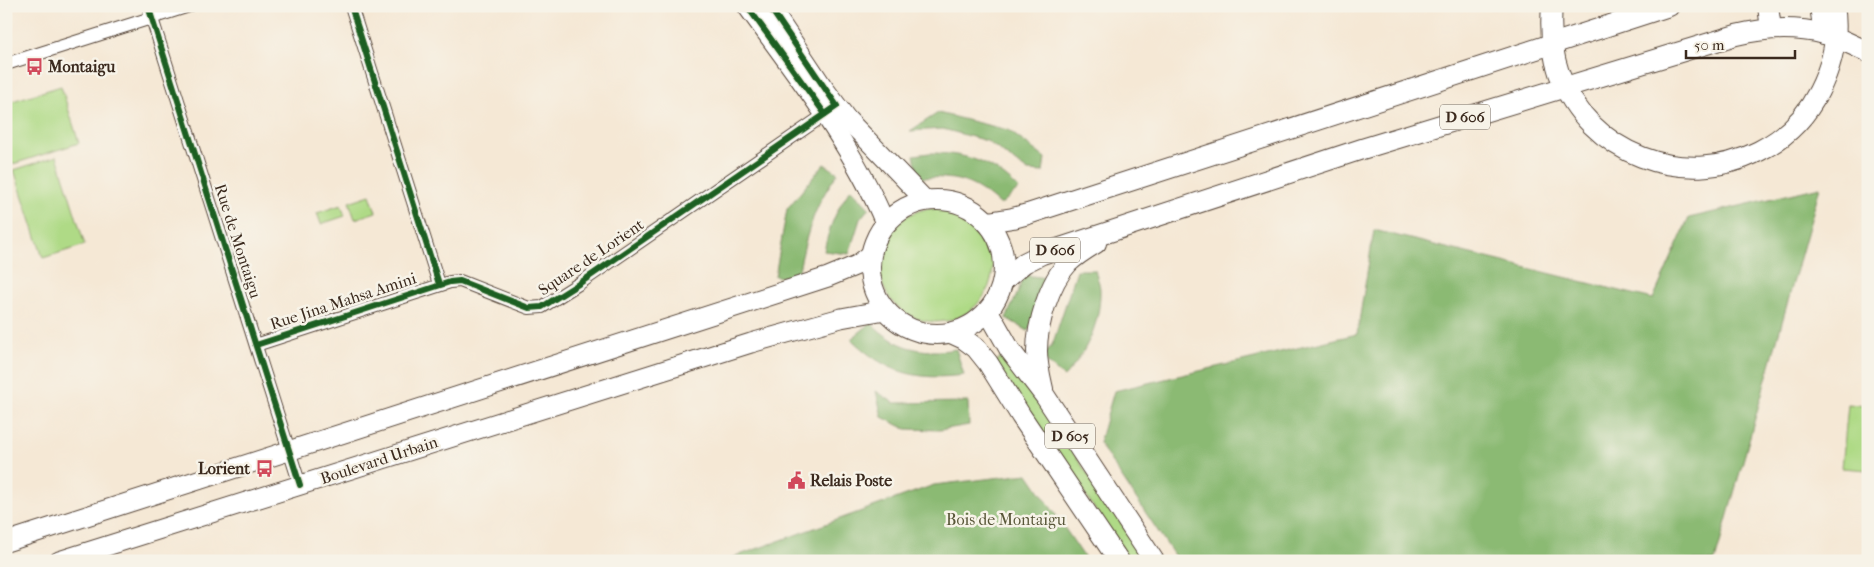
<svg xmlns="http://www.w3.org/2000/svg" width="1874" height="567" font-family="'IM FELL French Canon',serif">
	<rect width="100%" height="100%" fill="#f7f3e8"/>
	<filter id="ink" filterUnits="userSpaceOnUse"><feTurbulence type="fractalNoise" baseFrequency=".02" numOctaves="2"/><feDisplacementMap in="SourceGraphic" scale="10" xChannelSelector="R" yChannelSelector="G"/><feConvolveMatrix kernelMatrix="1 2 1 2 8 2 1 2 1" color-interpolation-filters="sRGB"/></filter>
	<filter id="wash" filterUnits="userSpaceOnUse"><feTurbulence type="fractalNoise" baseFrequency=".0096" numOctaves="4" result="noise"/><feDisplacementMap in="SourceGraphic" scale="20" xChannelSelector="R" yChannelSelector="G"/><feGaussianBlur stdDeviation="1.12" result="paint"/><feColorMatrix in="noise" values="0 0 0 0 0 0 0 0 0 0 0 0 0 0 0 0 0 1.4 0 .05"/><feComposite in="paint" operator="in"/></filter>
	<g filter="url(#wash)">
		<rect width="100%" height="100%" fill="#f5e8d5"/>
		<g fill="#afda86" stroke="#758252">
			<path d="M 61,86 L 79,143 L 10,165 L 6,153 L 6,103 Z"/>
			<path d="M 57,156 L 85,245 L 43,258 L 14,170 Z"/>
			<path d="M 370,195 L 376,212 L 355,219 L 349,202 Z"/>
			<path d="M 341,205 L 345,216 L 321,224 L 317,213 Z"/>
			<circle cx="936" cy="265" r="57"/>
			<path d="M 1006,354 L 1147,561 L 1130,561 L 995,362 Z"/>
			<path d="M 1848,404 L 1868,406 L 1868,470 L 1842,468 Z"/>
		</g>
		<g fill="#8bba73" stroke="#637248">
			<path d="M 938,113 L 1008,130 L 1045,158 L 1043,172 L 1028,171 L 987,141 L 943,129 L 910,131 Z"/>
			<path d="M 929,153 C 967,153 992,162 1019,189 L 1000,205 C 973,180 955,176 919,178 L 914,155 Z"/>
			<path d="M 824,164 L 838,173 C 812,208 806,237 797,279 L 775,276 L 787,209 Z"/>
			<path d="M 1820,187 L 1715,561 L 1178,561 L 1099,443 L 1114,391 L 1357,334 L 1374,230 L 1653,299 L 1689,218 Z"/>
			<path d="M 851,189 L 869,208 L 860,219 L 849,254 L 824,251 C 829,227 837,208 851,189 Z"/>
			<path d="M 1077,270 L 1095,270 C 1096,276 1100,283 1100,289 C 1101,323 1086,353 1064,377 L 1042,358 L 1053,343 Z"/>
			<path d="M 1023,275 L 1048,278 L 1036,316 L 1028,331 L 1006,318 L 1019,290 Z"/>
			<path d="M 871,323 C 896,348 922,355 956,349 L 964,375 C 916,381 886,373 851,339 Z"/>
			<path d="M 876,391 L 894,403 L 968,402 L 969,425 L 940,430 L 906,429 L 882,417 Z"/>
			<path d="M 1028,474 L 1087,561 L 723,561 L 934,485 Z"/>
		</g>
	</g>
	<g filter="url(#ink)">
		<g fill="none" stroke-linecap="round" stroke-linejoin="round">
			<defs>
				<g id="street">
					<path d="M 148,6 L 300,485"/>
					<path d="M 351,6 L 439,284"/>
					<path d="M 6,64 L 189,6"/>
					<path d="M 256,345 L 450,282 L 460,281 L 529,308 L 542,307 L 580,283 L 830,111"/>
				</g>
				<g id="secondary">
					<path d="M 747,6 C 797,75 852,144 885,223"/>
					<path d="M 769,6 L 823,87 L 846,118 L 925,200"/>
					<path d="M 6,542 L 828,277 L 857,265 L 870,255"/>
					<path d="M 59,561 L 751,343 L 841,318 L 885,310"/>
				</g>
				<g id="primary">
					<path d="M 1552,6 C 1550,29 1552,52 1559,73 C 1588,154 1684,190 1759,151 C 1785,138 1806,117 1819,91 C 1832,65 1839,35 1834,6"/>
					<path d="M 1768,6 L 1771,29"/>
					<path d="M 1820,6 L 1824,34"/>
					<circle cx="937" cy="267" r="67"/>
					<path d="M 988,222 L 1013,218 L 1028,214 L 1669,6"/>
					<path d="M 1004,280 L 1024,263 L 1042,254 L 1362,149 L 1736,35 C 1765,28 1796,27 1825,34 C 1840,38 1854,46 1868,52"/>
					<path d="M 988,311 L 1010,350 L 1045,396 L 1154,561"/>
					<path d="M 951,333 L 964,339 L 976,348 L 988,363 L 1021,416 L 1119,561"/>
					<path d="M 1043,389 C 1040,376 1037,364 1037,351 C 1037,324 1049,283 1068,263 C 1076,255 1086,249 1096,243"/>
				</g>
			</defs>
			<use href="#street" stroke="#574639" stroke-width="14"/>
			<use href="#secondary" stroke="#574639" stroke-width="21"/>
			<use href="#primary" stroke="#574639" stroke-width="22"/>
			<use href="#street" stroke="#fff" stroke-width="12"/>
			<use href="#secondary" stroke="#fff" stroke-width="19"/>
			<use href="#primary" stroke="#fff" stroke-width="20"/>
			<defs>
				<g id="cycleway">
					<path d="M 148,6 L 300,485"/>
					<path d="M 351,6 L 439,284"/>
					<path d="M 747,6 L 825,114"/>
					<path d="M 256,345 L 450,282 L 460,281 L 529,308 L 542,307 L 580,283 L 837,106 L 769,6"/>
				</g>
			</defs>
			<use href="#cycleway" stroke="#f7f3e8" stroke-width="9"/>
			<use href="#cycleway" stroke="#1b5e20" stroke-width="6"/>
		</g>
	</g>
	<defs>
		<symbol id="bus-bare" viewBox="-9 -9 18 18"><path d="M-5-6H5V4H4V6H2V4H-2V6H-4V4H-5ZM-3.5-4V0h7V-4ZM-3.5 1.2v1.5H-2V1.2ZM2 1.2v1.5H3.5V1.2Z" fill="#d1495b" stroke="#f7f3e8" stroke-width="2.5" paint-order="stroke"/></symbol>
		<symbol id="civic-bare" viewBox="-9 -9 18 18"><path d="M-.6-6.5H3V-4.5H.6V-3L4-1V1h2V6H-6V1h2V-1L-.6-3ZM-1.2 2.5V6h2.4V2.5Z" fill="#d1495b" stroke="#f7f3e8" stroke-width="2.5" paint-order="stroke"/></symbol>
	</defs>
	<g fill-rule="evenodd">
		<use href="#bus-bare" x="22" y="54" width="25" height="25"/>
		<use href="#bus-bare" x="252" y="456" width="25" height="25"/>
		<use href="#civic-bare" x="784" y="468" width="25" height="25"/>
	</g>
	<g text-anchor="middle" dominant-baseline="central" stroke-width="5" stroke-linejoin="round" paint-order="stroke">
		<g fill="#f7f3e8" stroke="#73665b" stroke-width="1">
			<rect x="1440" y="104.5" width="50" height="25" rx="4"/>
			<rect x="1030" y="237.5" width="50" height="25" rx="4"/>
			<rect x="1045" y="423.5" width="50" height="25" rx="4"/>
		</g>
		<g font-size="15" font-weight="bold" fill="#3b2a1e">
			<text x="1465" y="117">D 606</text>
			<text x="1055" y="250">D 606</text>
			<text x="1070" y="436">D 605</text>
		</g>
		<g font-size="16" font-weight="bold" fill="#3b2a1e" stroke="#f7f3e8" text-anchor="start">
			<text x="48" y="66">Montaigu</text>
			<text x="250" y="468" text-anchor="end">Lorient</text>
			<text x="810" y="480">Relais Poste</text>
		</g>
		<g font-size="16" fill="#3b2a1e" stroke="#f7f3e8">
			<text transform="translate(238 241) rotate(72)">Rue de Montaigu</text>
			<text transform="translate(591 257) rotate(-34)">Square de Lorient</text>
			<text transform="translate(343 301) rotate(-18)">Rue Jina Mahsa Amini</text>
			<text transform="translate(379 460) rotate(-18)">Boulevard Urbain</text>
		</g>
		<g font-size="16" fill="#585638" stroke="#f7f3e8">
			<text x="1006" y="519">Bois de Montaigu</text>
		</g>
	</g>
	<rect width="1874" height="567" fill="none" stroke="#f7f3e8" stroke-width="25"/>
	<path d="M1686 50v8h109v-8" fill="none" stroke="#3b2a1e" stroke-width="2.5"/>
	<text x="1694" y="50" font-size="15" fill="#3b2a1e" stroke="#f7f3e8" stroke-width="4" paint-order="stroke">50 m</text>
</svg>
